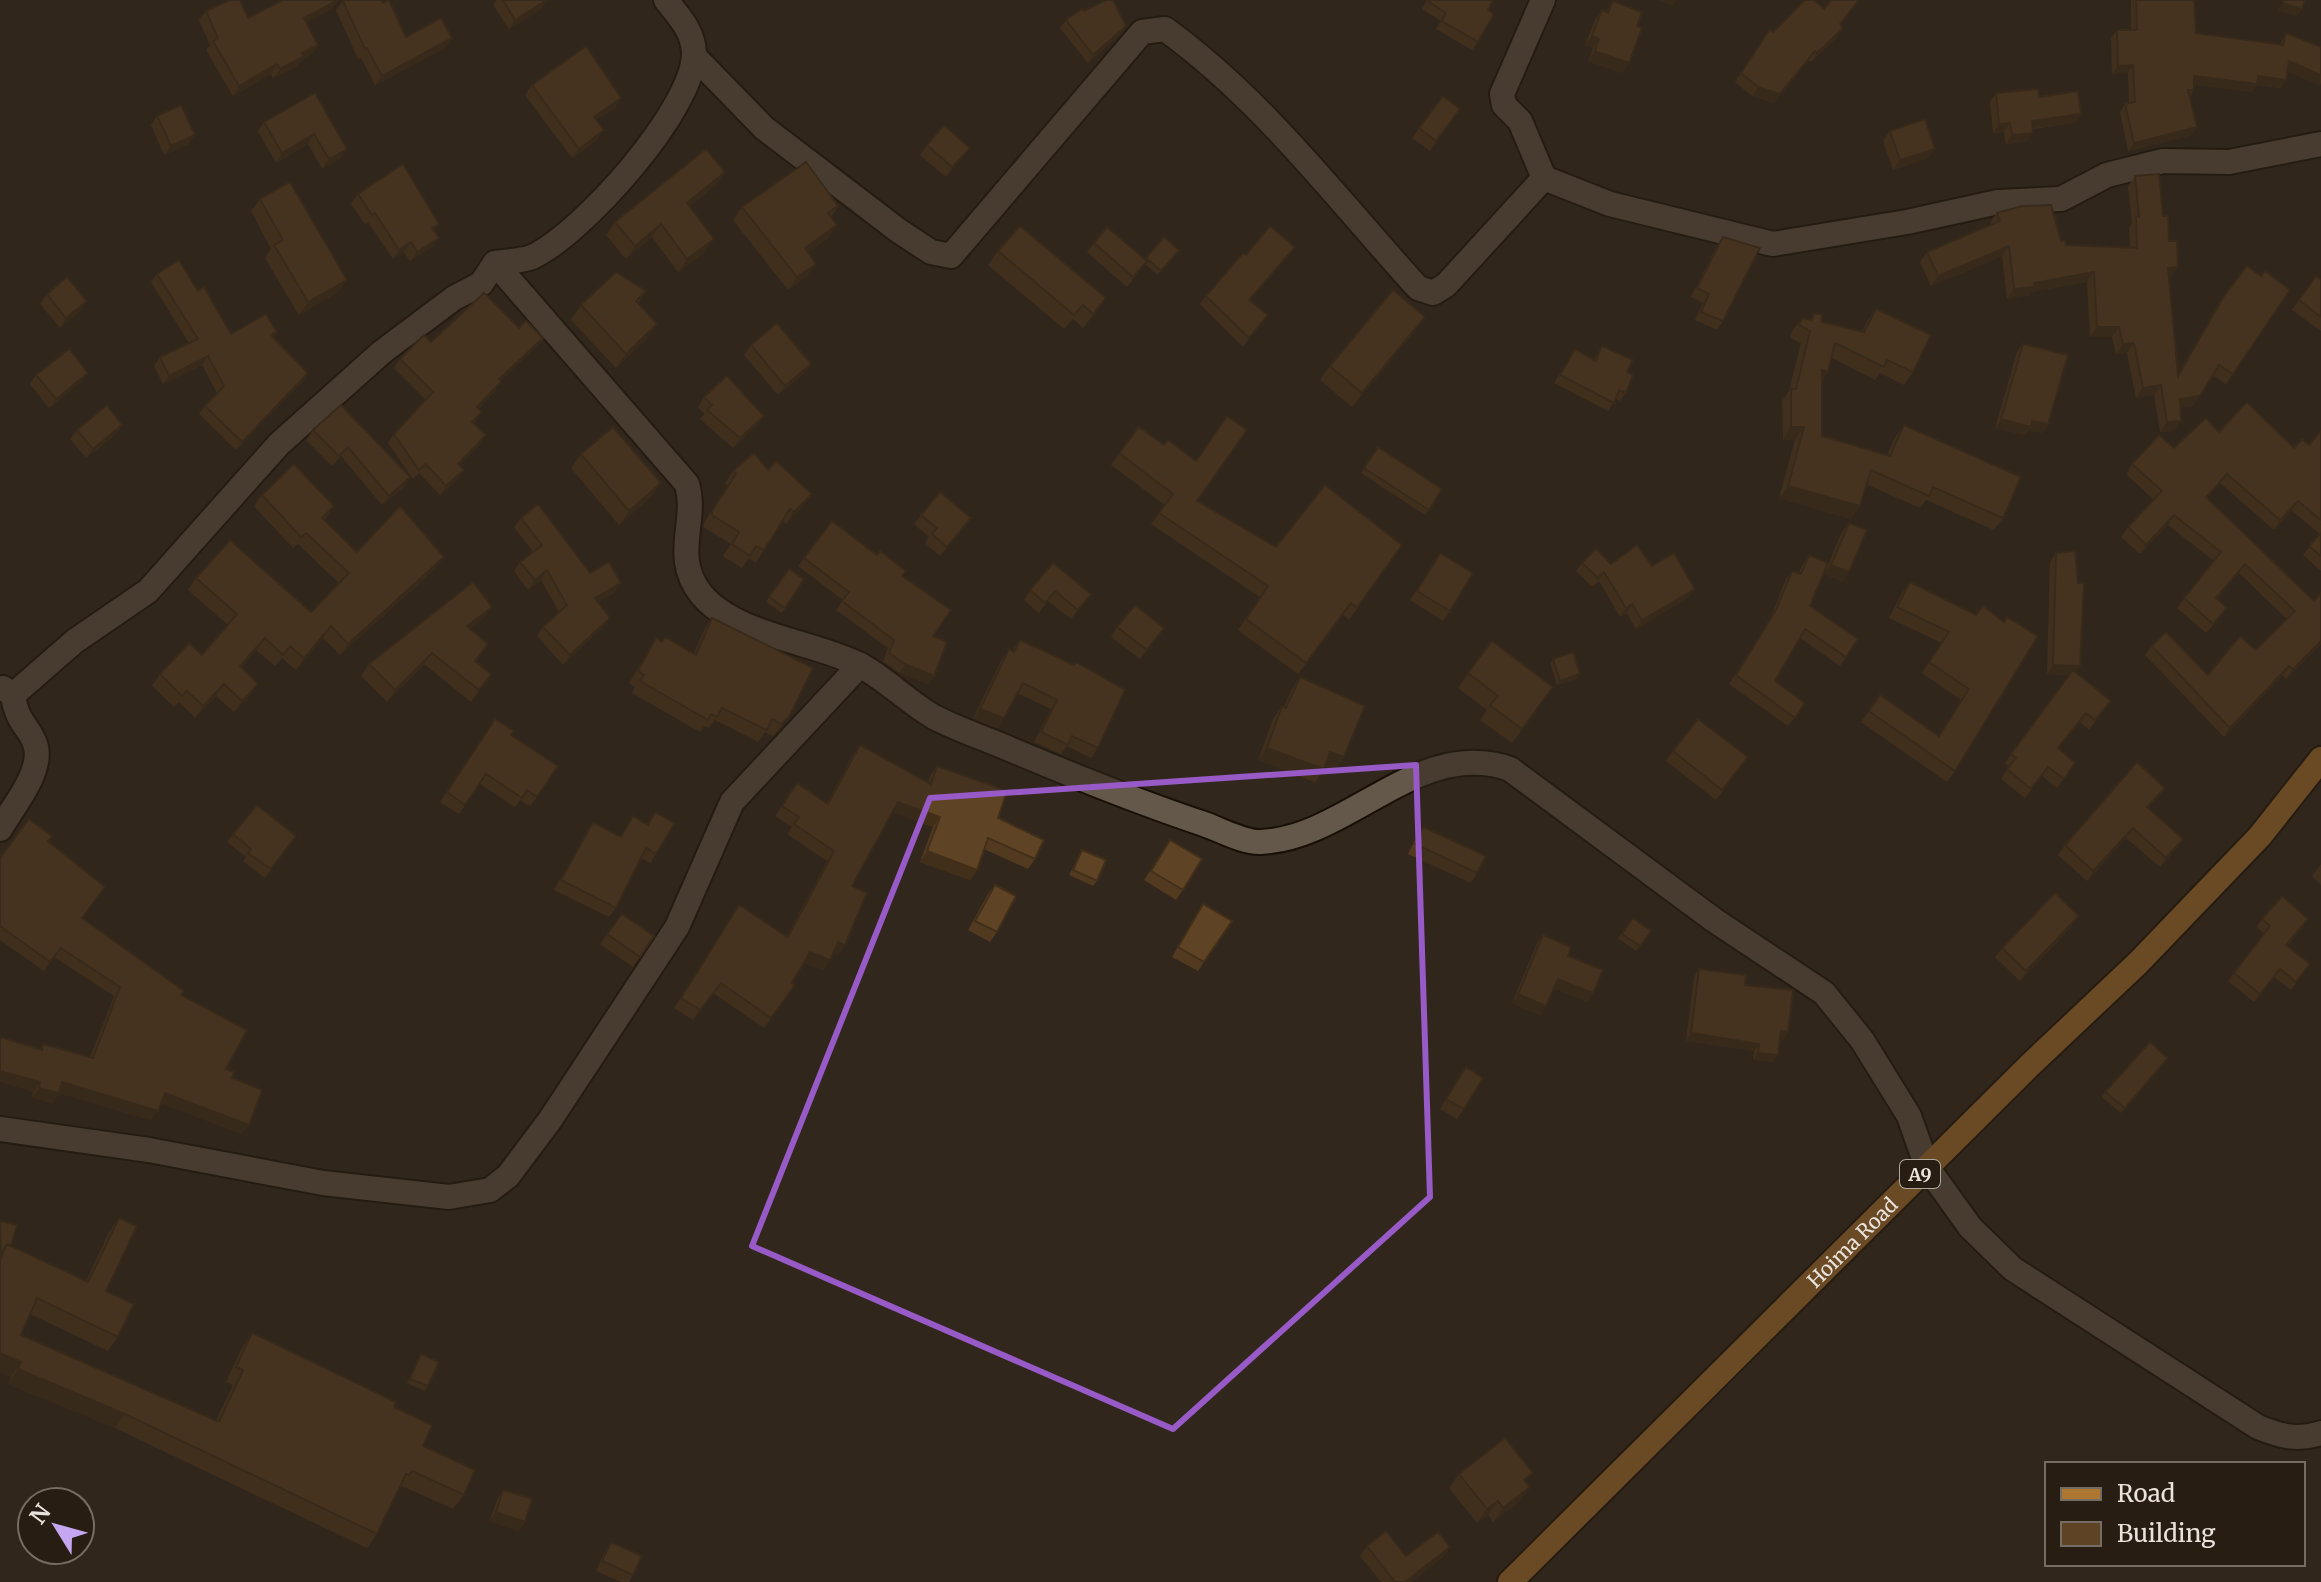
<svg xmlns="http://www.w3.org/2000/svg" width="2321" height="1582" font-family="Merriweather,serif">
	<rect width="100%" height="100%" fill="#31271c"/>
	<g fill="none" stroke-linecap="round" stroke-linejoin="round">
		<defs>
			<g id="minor">
				<path d="M 1543,0 L 1502,94 L 1504,105 L 1520,121 L 1544,178 L 1610,204 L 1773,244 L 1907,222 L 1998,202 L 2061,199 L 2107,175 L 2163,161 L 2229,162 L 2321,144"/>
				<path d="M 694,56 L 764,128 L 899,231 L 931,252 L 951,256 L 1142,32 L 1165,29 C 1264,101 1336,198 1418,288 L 1433,293 L 1446,285 L 1544,178"/>
				<path d="M 495,263 L 687,484 C 698,522 671,556 701,594 C 735,636 814,641 860,665 C 886,679 908,702 934,717 C 959,730 987,739 1012,750 C 1076,777 1138,802 1204,824 C 1221,830 1244,843 1261,842 C 1349,838 1418,737 1510,769 L 1714,920 L 1824,993 L 1862,1040 L 1909,1116 L 1927,1167 L 1970,1227 L 2013,1269 L 2258,1427 C 2280,1436 2298,1441 2321,1433"/>
				<path d="M 13,695 L 75,641 L 148,591 L 279,444 L 382,352 L 454,298 L 481,284 L 495,263 C 507,261 522,261 532,257 C 582,234 694,109 694,53 C 693,30 679,17 666,0"/>
				<path d="M 0,829 C 12,808 42,773 36,747 C 31,727 17,725 13,695 L 3,688"/>
				<path d="M 0,1129 L 149,1150 L 323,1183 L 449,1197 L 490,1190 L 508,1176 L 550,1120 L 677,927 L 732,802 L 860,665"/>
			</g>
			<g id="primary">
				<path id="s1" d="M 1510,1582 L 2030,1065 L 2138,963 L 2260,836 L 2321,759"/>
			</g>
		</defs>
		<use href="#minor" stroke="#190f06" stroke-width="28"/>
		<use href="#primary" stroke="#190f06" stroke-width="28"/>
		<use href="#minor" stroke="#64584b" stroke-width="24"/>
		<use href="#primary" stroke="#ad7732" stroke-width="24"/>
	</g>
	<g fill="#523a20">
		<path d="M 496,0 L 547,0 L 540,10 L 509,29 L 493,5 Z"/>
		<path d="M 1427,0 L 1493,0 L 1488,10 L 1478,42 L 1472,50 L 1436,29 L 1441,21 L 1422,9 Z"/>
		<path d="M 2131,0 L 2194,0 L 2196,33 L 2280,45 L 2286,33 L 2321,47 L 2321,83 L 2320,85 L 2287,71 L 2281,88 L 2257,85 L 2251,92 L 2194,84 L 2194,90 L 2190,97 L 2197,127 L 2192,135 L 2128,151 L 2120,112 L 2125,104 L 2129,104 L 2128,73 L 2112,74 L 2111,38 L 2117,30 L 2131,30 Z"/>
		<path d="M 343,1 L 406,37 L 452,38 L 445,48 L 375,85 L 361,58 L 358,59 L 336,10 Z"/>
		<path d="M 1613,1 L 1637,26 L 1629,63 L 1622,73 L 1588,61 L 1593,48 L 1585,45 L 1595,20 L 1602,10 L 1606,12 Z"/>
		<path d="M 332,9 L 306,22 L 318,45 L 312,54 L 301,60 L 297,66 L 273,78 L 271,74 L 233,96 L 206,50 L 210,45 L 199,20 L 206,11 L 248,18 Z"/>
		<path d="M 1084,11 L 1126,26 L 1120,34 L 1088,63 L 1060,28 L 1066,20 Z"/>
		<path d="M 1840,25 L 1837,37 L 1811,62 L 1809,60 L 1774,103 L 1752,96 L 1735,82 L 1770,29 L 1773,32 Z"/>
		<path d="M 532,85 L 615,108 L 596,120 L 597,140 L 572,158 L 525,95 Z"/>
		<path d="M 315,93 L 340,159 L 322,169 L 308,144 L 276,163 L 258,131 L 264,122 Z"/>
		<path d="M 1996,93 L 2039,97 L 2075,123 L 2033,129 L 2028,141 L 2006,144 L 2004,132 L 1993,133 L 1990,101 Z"/>
		<path d="M 1443,96 L 1460,109 L 1430,151 L 1412,138 Z"/>
		<path d="M 157,116 L 188,144 L 164,155 L 151,125 Z"/>
		<path d="M 1890,131 L 1928,158 L 1893,170 L 1883,141 Z"/>
		<path d="M 927,145 L 970,148 L 946,177 L 920,155 Z"/>
		<path d="M 725,172 L 716,185 L 690,206 L 705,252 L 678,272 L 652,237 L 626,259 L 606,235 L 615,222 Z"/>
		<path d="M 2135,176 L 2163,216 L 2169,241 L 2178,267 L 2171,277 L 2169,277 L 2178,374 L 2217,306 L 2247,266 L 2261,276 L 2290,290 L 2226,384 L 2212,375 L 2193,406 L 2180,407 L 2174,431 L 2160,432 L 2154,395 L 2136,398 L 2127,353 L 2116,354 L 2112,337 L 2090,337 L 2087,282 L 2031,292 L 2028,296 L 2007,299 L 2002,256 L 1931,286 L 1920,262 L 1927,252 L 1991,225 L 1990,223 L 1997,213 L 2061,241 L 2066,245 L 2130,247 L 2129,227 L 2132,223 L 2128,186 Z"/>
		<path d="M 358,194 L 434,231 L 439,238 L 432,247 L 410,261 L 404,252 L 393,259 L 368,222 L 365,224 L 351,204 Z"/>
		<path d="M 260,199 L 347,280 L 338,292 L 299,315 L 265,258 L 271,249 L 251,211 Z"/>
		<path d="M 838,206 L 831,217 L 837,225 L 828,238 L 808,252 L 807,276 L 788,290 L 733,220 L 742,207 Z"/>
		<path d="M 1164,237 L 1179,250 L 1158,275 L 1145,264 L 1127,287 L 1087,252 L 1094,243 L 1145,259 Z"/>
		<path d="M 1723,237 L 1723,321 L 1717,330 L 1695,320 L 1703,303 L 1691,297 L 1717,246 Z"/>
		<path d="M 1295,247 L 1250,301 L 1268,315 L 1243,347 L 1200,304 L 1206,296 L 1246,255 Z"/>
		<path d="M 998,251 L 1106,298 L 1083,328 L 1073,319 L 1064,329 L 988,265 Z"/>
		<path d="M 157,274 L 198,291 L 231,334 L 277,332 L 273,337 L 308,373 L 302,382 L 236,450 L 199,414 L 205,406 L 217,393 L 202,365 L 163,384 L 154,366 L 160,357 L 189,343 L 151,282 Z"/>
		<path d="M 2316,276 L 2321,280 L 2321,331 L 2292,310 Z"/>
		<path d="M 646,291 L 638,303 L 657,324 L 647,338 L 616,368 L 571,320 L 581,305 Z"/>
		<path d="M 47,294 L 87,301 L 80,311 L 60,328 L 40,304 Z"/>
		<path d="M 1876,309 L 1913,372 L 1904,385 L 1880,373 L 1875,380 L 1832,358 L 1822,382 L 1822,436 L 1887,455 L 1895,438 L 1904,425 L 2003,518 L 1994,530 L 1926,500 L 1920,508 L 1866,484 L 1851,519 L 1779,498 L 1795,440 L 1783,440 L 1782,401 L 1789,391 L 1801,343 L 1790,338 L 1793,330 L 1802,318 L 1810,320 L 1814,314 L 1822,322 L 1862,332 L 1867,321 Z"/>
		<path d="M 1415,331 L 1352,407 L 1320,380 L 1330,366 Z"/>
		<path d="M 431,342 L 536,347 L 500,381 L 501,382 L 495,391 L 479,408 L 476,421 L 473,423 L 486,435 L 480,444 L 459,465 L 458,479 L 440,495 L 419,473 L 413,479 L 388,443 L 394,434 L 426,400 L 394,368 L 400,359 Z"/>
		<path d="M 2023,344 L 2048,424 L 2042,433 L 2029,430 L 2025,435 L 1995,428 L 2017,352 Z"/>
		<path d="M 751,345 L 811,364 L 804,373 L 778,395 L 744,355 Z"/>
		<path d="M 1602,346 L 1627,372 L 1626,393 L 1620,401 L 1615,399 L 1608,411 L 1554,383 L 1575,349 L 1594,360 Z"/>
		<path d="M 88,373 L 81,382 L 49,408 L 30,384 L 36,375 Z"/>
		<path d="M 704,397 L 764,416 L 757,425 L 733,448 L 700,419 L 704,414 L 698,407 Z"/>
		<path d="M 341,405 L 404,487 L 382,505 L 341,456 L 332,466 L 306,440 L 313,430 Z"/>
		<path d="M 122,425 L 116,434 L 86,458 L 70,439 L 77,430 Z"/>
		<path d="M 2321,431 L 2321,571 L 2303,555 L 2320,534 L 2292,511 L 2274,530 L 2220,483 L 2207,498 L 2314,601 L 2321,593 L 2321,644 L 2286,679 L 2283,675 L 2224,737 L 2145,655 L 2152,646 L 2208,675 L 2256,650 L 2287,619 L 2239,573 L 2217,599 L 2220,617 L 2206,633 L 2177,608 L 2214,561 L 2168,525 L 2140,554 L 2121,537 L 2128,527 L 2154,500 L 2126,474 L 2132,464 L 2219,432 L 2294,448 L 2309,445 Z"/>
		<path d="M 1378,447 L 1442,489 L 1425,515 L 1361,473 Z"/>
		<path d="M 1119,453 L 1276,547 L 1402,545 L 1349,620 L 1343,615 L 1298,674 L 1238,630 L 1260,597 L 1151,524 L 1165,505 L 1111,465 Z"/>
		<path d="M 581,454 L 651,497 L 619,525 L 571,468 Z"/>
		<path d="M 768,470 L 812,494 L 803,506 L 786,524 L 782,521 L 756,563 L 749,558 L 742,568 L 723,556 L 731,544 L 703,527 L 704,523 L 727,486 L 725,483 L 733,471 Z"/>
		<path d="M 262,495 L 334,506 L 324,520 L 357,552 L 436,568 L 340,655 L 323,638 L 296,670 L 282,658 L 275,666 L 256,650 L 241,667 L 258,684 L 250,695 L 234,712 L 216,696 L 195,718 L 179,702 L 174,707 L 152,686 L 160,674 L 202,655 L 228,625 L 188,590 L 196,578 L 311,612 L 339,583 L 298,544 L 293,548 L 254,506 Z"/>
		<path d="M 921,515 L 965,527 L 940,556 L 925,543 L 929,537 L 914,524 Z"/>
		<path d="M 521,518 L 590,573 L 621,583 L 614,593 L 598,602 L 603,627 L 563,665 L 537,636 L 543,627 L 559,612 L 541,580 L 528,590 L 514,571 L 520,562 L 533,552 L 514,527 Z"/>
		<path d="M 832,521 L 902,576 L 933,636 L 934,676 L 928,684 L 899,673 L 883,661 L 888,648 L 836,610 L 843,600 L 798,566 Z"/>
		<path d="M 1849,523 L 1849,572 L 1843,582 L 1824,574 L 1842,532 Z"/>
		<path d="M 1440,553 L 1450,611 L 1443,621 L 1410,600 Z"/>
		<path d="M 2056,553 L 2076,673 L 2104,710 L 2089,730 L 2080,722 L 2059,748 L 2075,763 L 2057,788 L 2042,776 L 2025,798 L 2001,779 L 2009,767 L 2005,763 L 2069,675 L 2047,674 L 2050,562 Z"/>
		<path d="M 1809,555 L 1810,606 L 1858,639 L 1840,666 L 1800,638 L 1775,681 L 1805,703 L 1788,726 L 1729,684 L 1771,617 L 1786,579 L 1792,571 L 1799,573 L 1803,564 Z"/>
		<path d="M 1582,563 L 1652,566 L 1695,589 L 1689,597 L 1636,629 L 1627,613 L 1620,617 L 1599,581 L 1592,587 L 1576,571 Z"/>
		<path d="M 789,569 L 804,579 L 782,613 L 766,602 Z"/>
		<path d="M 1910,582 L 1976,615 L 1983,606 L 1955,771 L 1947,782 L 1861,722 L 1880,695 L 1939,736 L 1961,700 L 1922,673 L 1942,643 L 1889,618 L 1902,593 Z"/>
		<path d="M 1030,590 L 1091,594 L 1071,619 L 1048,601 L 1039,613 L 1024,600 Z"/>
		<path d="M 484,618 L 470,629 L 488,644 L 476,662 L 483,685 L 471,702 L 424,664 L 387,702 L 361,676 L 369,664 Z"/>
		<path d="M 712,618 L 813,668 L 780,728 L 773,736 L 765,732 L 758,742 L 715,720 L 709,728 L 704,726 L 700,732 L 632,693 L 635,687 L 629,683 L 656,638 L 662,642 L 694,653 L 704,630 Z"/>
		<path d="M 1117,627 L 1164,628 L 1140,659 L 1111,637 Z"/>
		<path d="M 1020,640 L 1098,748 L 1091,758 L 1067,746 L 1061,754 L 1034,742 L 1051,709 L 1017,693 L 997,728 L 973,718 L 1002,659 L 1009,649 L 1012,651 Z"/>
		<path d="M 1492,641 L 1543,701 L 1512,743 L 1480,720 L 1487,710 L 1458,688 Z"/>
		<path d="M 1553,659 L 1580,674 L 1577,679 L 1557,685 L 1550,663 Z"/>
		<path d="M 1300,677 L 1344,757 L 1335,769 L 1325,766 L 1315,782 L 1258,760 L 1273,719 L 1282,706 L 1284,707 L 1291,690 Z"/>
		<path d="M 495,719 L 511,735 L 537,797 L 530,806 L 520,800 L 515,807 L 480,784 L 459,814 L 440,802 Z"/>
		<path d="M 860,745 L 928,783 L 930,776 L 937,766 L 998,818 L 1035,859 L 1028,869 L 984,849 L 977,870 L 970,880 L 920,862 L 933,827 L 892,812 L 852,886 L 845,945 L 838,955 L 833,953 L 823,970 L 804,963 L 792,983 L 795,985 L 764,1028 L 713,993 L 693,1020 L 674,1008 L 739,905 L 787,936 L 827,861 L 787,834 L 792,827 L 775,816 L 797,783 L 827,803 L 853,755 Z"/>
		<path d="M 1673,751 L 1741,767 L 1716,800 L 1666,761 Z"/>
		<path d="M 2165,788 L 2148,808 L 2177,848 L 2160,867 L 2126,838 L 2087,881 L 2058,855 L 2065,845 Z"/>
		<path d="M 655,812 L 656,854 L 650,863 L 641,858 L 616,908 L 609,917 L 554,890 L 593,822 L 620,837 L 633,816 L 647,824 Z"/>
		<path d="M 1423,827 L 1477,873 L 1471,883 L 1408,854 L 1417,836 Z"/>
		<path d="M 233,834 L 296,836 L 265,878 L 243,861 L 246,857 L 227,842 Z"/>
		<path d="M 1170,840 L 1183,890 L 1176,900 L 1144,880 Z"/>
		<path d="M 48,841 L 82,919 L 181,995 L 232,1078 L 242,1134 L 161,1103 L 151,1120 L 59,1093 L 52,1103 L 32,1097 L 40,1049 L 43,1044 L 90,1057 L 114,996 L 54,957 L 44,971 L 0,940 L 0,858 Z"/>
		<path d="M 1082,850 L 1097,881 L 1093,886 L 1069,875 Z"/>
		<path d="M 2321,864 L 2321,885 L 2312,876 Z"/>
		<path d="M 995,885 L 997,932 L 990,942 L 968,930 L 988,894 Z"/>
		<path d="M 1203,904 L 1204,962 L 1198,971 L 1172,957 Z"/>
		<path d="M 622,914 L 654,936 L 633,967 L 600,944 Z"/>
		<path d="M 1633,918 L 1651,931 L 1636,951 L 1618,938 Z"/>
		<path d="M 2262,919 L 2303,927 L 2287,946 L 2310,964 L 2291,990 L 2274,977 L 2254,1002 L 2228,981 L 2264,934 L 2257,927 Z"/>
		<path d="M 2072,926 L 2020,981 L 1995,957 L 2002,948 Z"/>
		<path d="M 1543,935 L 1568,956 L 1593,993 L 1587,1002 L 1554,988 L 1546,1006 L 1540,1015 L 1512,1003 L 1537,943 Z"/>
		<path d="M 1699,969 L 1745,985 L 1788,1032 L 1783,1040 L 1780,1039 L 1778,1055 L 1773,1062 L 1753,1060 L 1754,1051 L 1686,1041 L 1694,977 Z"/>
		<path d="M 2168,1058 L 2121,1113 L 2102,1097 L 2105,1092 Z"/>
		<path d="M 1466,1067 L 1464,1109 L 1457,1119 L 1440,1109 Z"/>
		<path d="M 119,1218 L 106,1291 L 118,1337 L 108,1351 L 30,1314 L 21,1335 L 216,1420 L 233,1385 L 226,1382 L 242,1348 L 252,1333 L 394,1407 L 423,1446 L 464,1495 L 453,1509 L 402,1486 L 398,1490 L 377,1534 L 367,1548 L 115,1428 L 8,1384 L 11,1377 L 0,1372 L 0,1221 L 11,1246 L 86,1281 L 109,1232 Z"/>
		<path d="M 421,1354 L 428,1386 L 425,1391 L 407,1383 Z"/>
		<path d="M 1459,1474 L 1527,1482 L 1530,1487 L 1520,1501 L 1493,1522 L 1488,1515 L 1477,1523 L 1449,1488 Z"/>
		<path d="M 503,1490 L 525,1522 L 518,1531 L 489,1521 L 497,1500 Z"/>
		<path d="M 611,1542 L 633,1575 L 629,1582 L 621,1582 L 596,1571 L 605,1551 Z"/>
		<path d="M 1367,1546 L 1406,1556 L 1450,1547 L 1443,1557 L 1411,1582 L 1381,1582 L 1360,1556 Z"/>
	</g>
	<g fill="#422f1a">
		<path d="M 338,0 L 332,9 L 298,27 L 304,18 Z"/>
		<path d="M 547,0 L 540,10 L 509,29 L 515,20 Z"/>
		<path d="M 1659,0 L 1677,0 L 1673,6 Z"/>
		<path d="M 2283,3 L 2302,9 L 2296,17 L 2277,10 Z"/>
		<path d="M 1126,26 L 1120,34 L 1088,63 L 1093,55 Z"/>
		<path d="M 1843,28 L 1837,37 L 1811,62 L 1817,53 Z"/>
		<path d="M 1592,36 L 1599,39 L 1593,48 L 1585,45 Z"/>
		<path d="M 452,38 L 445,48 L 375,85 L 382,76 Z"/>
		<path d="M 318,45 L 312,54 L 301,60 L 297,66 L 273,78 L 280,69 L 302,53 Z"/>
		<path d="M 1595,51 L 1629,63 L 1622,73 L 1588,61 Z"/>
		<path d="M 1815,51 L 1774,103 L 1752,96 L 1758,87 Z"/>
		<path d="M 2289,61 L 2321,75 L 2320,85 L 2283,69 Z"/>
		<path d="M 277,64 L 271,74 L 233,96 L 239,86 Z"/>
		<path d="M 2133,65 L 2128,73 L 2112,74 L 2118,66 Z"/>
		<path d="M 2194,76 L 2258,76 L 2286,80 L 2281,88 L 2257,85 L 2251,92 L 2189,84 Z"/>
		<path d="M 621,98 L 615,108 L 587,126 L 594,117 Z"/>
		<path d="M 2081,114 L 2075,123 L 2026,129 L 2032,121 Z"/>
		<path d="M 2010,123 L 2004,132 L 1993,133 L 1999,124 Z"/>
		<path d="M 2197,127 L 2192,135 L 2128,151 L 2134,143 Z"/>
		<path d="M 604,130 L 597,140 L 572,158 L 579,149 Z"/>
		<path d="M 2033,133 L 2028,141 L 2006,144 L 2012,135 Z"/>
		<path d="M 314,134 L 308,144 L 276,163 L 282,153 Z"/>
		<path d="M 195,135 L 188,144 L 164,155 L 171,146 Z"/>
		<path d="M 970,148 L 963,157 L 946,177 L 952,167 Z"/>
		<path d="M 347,149 L 340,159 L 322,169 L 329,159 Z"/>
		<path d="M 1935,149 L 1928,158 L 1893,170 L 1900,160 Z"/>
		<path d="M 725,172 L 716,185 L 678,216 L 687,203 Z"/>
		<path d="M 661,224 L 652,237 L 626,259 L 635,246 Z"/>
		<path d="M 837,225 L 828,238 L 796,260 L 805,248 Z"/>
		<path d="M 439,238 L 432,247 L 410,261 L 417,252 Z"/>
		<path d="M 714,239 L 705,252 L 678,272 L 687,259 Z"/>
		<path d="M 411,242 L 404,252 L 393,259 L 399,250 Z"/>
		<path d="M 2009,246 L 2002,256 L 1931,286 L 1938,276 Z"/>
		<path d="M 1295,247 L 1288,256 L 1243,309 L 1249,300 Z"/>
		<path d="M 816,264 L 807,276 L 788,290 L 797,277 Z"/>
		<path d="M 2178,267 L 2171,277 L 2161,278 L 2168,268 Z"/>
		<path d="M 2094,272 L 2087,282 L 2031,292 L 2028,296 L 2007,299 L 2014,289 L 2034,283 Z"/>
		<path d="M 347,280 L 338,292 L 299,315 L 308,302 Z"/>
		<path d="M 1106,298 L 1097,312 L 1083,328 L 1093,314 Z"/>
		<path d="M 87,301 L 80,311 L 60,328 L 66,318 Z"/>
		<path d="M 1425,317 L 1415,331 L 1352,407 L 1362,393 Z"/>
		<path d="M 657,324 L 647,338 L 616,368 L 626,354 Z"/>
		<path d="M 2097,327 L 2119,327 L 2112,337 L 2090,337 Z"/>
		<path d="M 543,338 L 536,347 L 493,388 L 499,379 Z"/>
		<path d="M 2134,343 L 2127,353 L 2116,354 L 2123,344 Z"/>
		<path d="M 208,356 L 202,365 L 163,384 L 169,376 Z"/>
		<path d="M 811,364 L 804,373 L 778,395 L 785,386 Z"/>
		<path d="M 1822,370 L 1828,372 L 1820,385 Z"/>
		<path d="M 88,373 L 81,382 L 49,408 L 56,399 Z"/>
		<path d="M 308,373 L 302,382 L 236,450 L 242,442 Z"/>
		<path d="M 501,382 L 495,391 L 471,416 L 477,407 Z"/>
		<path d="M 2161,385 L 2154,395 L 2136,398 L 2143,388 Z"/>
		<path d="M 2200,396 L 2193,406 L 2173,408 L 2180,399 Z"/>
		<path d="M 764,416 L 757,425 L 733,448 L 740,438 Z"/>
		<path d="M 2001,419 L 2032,421 L 2048,424 L 2042,433 L 2029,430 L 2025,435 L 1995,428 Z"/>
		<path d="M 2181,421 L 2174,431 L 2160,432 L 2167,422 Z"/>
		<path d="M 122,425 L 116,434 L 86,458 L 93,449 Z"/>
		<path d="M 1791,427 L 1804,427 L 1795,440 L 1783,440 Z"/>
		<path d="M 486,435 L 480,444 L 452,473 L 458,464 Z"/>
		<path d="M 464,470 L 458,479 L 440,495 L 446,486 Z"/>
		<path d="M 2227,474 L 2220,483 L 2199,506 L 2206,497 Z"/>
		<path d="M 410,477 L 404,487 L 382,505 L 389,496 Z"/>
		<path d="M 661,483 L 651,497 L 619,525 L 629,511 Z"/>
		<path d="M 1788,486 L 1860,506 L 1851,519 L 1779,498 Z"/>
		<path d="M 812,494 L 803,506 L 786,524 L 794,512 Z"/>
		<path d="M 2298,501 L 2292,511 L 2274,530 L 2280,520 Z"/>
		<path d="M 2174,515 L 2168,525 L 2140,554 L 2146,545 Z"/>
		<path d="M 444,557 L 436,568 L 340,655 L 348,644 Z"/>
		<path d="M 2245,564 L 2239,573 L 2209,607 L 2216,598 Z"/>
		<path d="M 1831,565 L 1849,572 L 1843,582 L 1824,574 Z"/>
		<path d="M 547,570 L 541,580 L 528,590 L 535,580 Z"/>
		<path d="M 621,583 L 614,593 L 588,607 L 595,598 Z"/>
		<path d="M 1695,589 L 1689,597 L 1636,629 L 1642,620 Z"/>
		<path d="M 1632,604 L 1627,613 L 1620,617 L 1626,608 Z"/>
		<path d="M 492,607 L 484,618 L 459,638 L 467,626 Z"/>
		<path d="M 610,618 L 603,627 L 563,665 L 570,655 Z"/>
		<path d="M 331,626 L 323,638 L 296,670 L 304,658 Z"/>
		<path d="M 265,638 L 256,650 L 232,677 L 240,666 Z"/>
		<path d="M 2321,641 L 2321,644 L 2286,679 L 2293,669 Z"/>
		<path d="M 432,653 L 424,664 L 387,702 L 395,690 Z"/>
		<path d="M 905,664 L 934,676 L 928,684 L 899,673 Z"/>
		<path d="M 2053,665 L 2080,666 L 2074,675 L 2047,674 Z"/>
		<path d="M 2289,666 L 2283,675 L 2224,737 L 2230,728 Z"/>
		<path d="M 1580,674 L 1577,679 L 1557,685 L 1560,681 Z"/>
		<path d="M 224,684 L 216,696 L 195,718 L 203,706 Z"/>
		<path d="M 258,684 L 250,695 L 234,712 L 242,701 Z"/>
		<path d="M 980,709 L 1004,718 L 997,728 L 973,718 Z"/>
		<path d="M 1267,748 L 1324,769 L 1315,782 L 1258,760 Z"/>
		<path d="M 1330,752 L 1344,757 L 1335,769 L 1322,764 Z"/>
		<path d="M 898,802 L 940,817 L 933,827 L 891,812 Z"/>
		<path d="M 2133,828 L 2126,838 L 2087,881 L 2093,871 Z"/>
		<path d="M 2183,839 L 2177,848 L 2160,867 L 2166,858 Z"/>
		<path d="M 927,851 L 977,870 L 970,880 L 920,862 Z"/>
		<path d="M 2079,916 L 2072,926 L 2020,981 L 2026,971 Z"/>
		<path d="M 838,942 L 845,945 L 838,955 L 831,952 Z"/>
		<path d="M 810,952 L 830,960 L 823,970 L 803,962 Z"/>
		<path d="M 1558,979 L 1593,993 L 1587,1002 L 1552,988 Z"/>
		<path d="M 1518,994 L 1546,1006 L 1540,1015 L 1512,1003 Z"/>
		<path d="M 1781,1031 L 1788,1032 L 1783,1040 L 1775,1039 Z"/>
		<path d="M 1691,1033 L 1759,1044 L 1754,1051 L 1686,1041 Z"/>
		<path d="M 1758,1053 L 1778,1055 L 1773,1062 L 1753,1060 Z"/>
		<path d="M 0,1071 L 40,1082 L 34,1092 L 0,1082 Z"/>
		<path d="M 62,1082 L 158,1111 L 151,1120 L 56,1092 Z"/>
		<path d="M 39,1088 L 59,1093 L 52,1103 L 32,1097 Z"/>
		<path d="M 165,1093 L 249,1125 L 242,1134 L 158,1102 Z"/>
		<path d="M 0,1353 L 21,1362 L 11,1377 L 0,1372 Z"/>
		<path d="M 18,1369 L 125,1414 L 115,1428 L 8,1384 Z"/>
		<path d="M 1530,1487 L 1520,1501 L 1493,1522 L 1503,1508 Z"/>
		<path d="M 1498,1501 L 1488,1515 L 1477,1523 L 1487,1509 Z"/>
		<path d="M 496,1512 L 525,1522 L 518,1531 L 489,1521 Z"/>
		<path d="M 1450,1547 L 1443,1557 L 1411,1582 L 1405,1582 Z"/>
	</g>
	<g fill="#5f4325" stroke="#422f1a" stroke-width="2">
		<path d="M 230,0 L 240,0 L 248,18 L 283,0 L 338,0 L 304,18 L 318,45 L 302,53 L 303,57 L 280,69 L 277,64 L 239,86 L 213,41 L 218,38 L 206,11 Z"/>
		<path d="M 345,0 L 381,0 L 383,3 L 389,0 L 406,37 L 441,18 L 452,38 L 382,76 L 367,48 L 365,49 L 343,1 Z"/>
		<path d="M 503,0 L 547,0 L 515,20 Z"/>
		<path d="M 1106,0 L 1113,0 L 1126,26 L 1093,55 L 1066,20 L 1082,9 L 1084,11 Z"/>
		<path d="M 1428,0 L 1493,0 L 1488,10 L 1494,14 L 1478,42 L 1442,21 L 1446,13 L 1428,1 Z"/>
		<path d="M 1805,0 L 1814,0 L 1824,9 L 1831,0 L 1859,0 L 1840,24 L 1843,28 L 1817,53 L 1815,51 L 1780,94 L 1758,87 L 1741,73 L 1770,29 L 1773,32 Z"/>
		<path d="M 2136,0 L 2194,0 L 2196,33 L 2283,45 L 2286,33 L 2321,47 L 2321,75 L 2289,61 L 2286,80 L 2258,76 L 2257,84 L 2194,76 L 2194,90 L 2188,90 L 2197,127 L 2134,143 L 2125,104 L 2135,102 L 2133,65 L 2118,66 L 2117,30 L 2137,30 Z"/>
		<path d="M 2284,0 L 2305,0 L 2302,9 L 2283,3 Z"/>
		<path d="M 1613,1 L 1642,12 L 1637,26 L 1642,28 L 1629,63 L 1595,51 L 1599,39 L 1592,36 L 1602,10 L 1608,13 Z"/>
		<path d="M 586,46 L 621,98 L 594,117 L 604,130 L 579,149 L 532,85 Z"/>
		<path d="M 2038,89 L 2039,97 L 2078,91 L 2081,114 L 2032,121 L 2033,133 L 2012,135 L 2010,123 L 1999,124 L 1996,93 Z"/>
		<path d="M 315,93 L 347,149 L 329,159 L 314,134 L 282,153 L 264,122 Z"/>
		<path d="M 1443,96 L 1460,109 L 1436,141 L 1419,128 Z"/>
		<path d="M 181,105 L 195,135 L 171,146 L 157,116 Z"/>
		<path d="M 1925,119 L 1935,149 L 1900,160 L 1890,131 Z"/>
		<path d="M 944,125 L 970,148 L 952,167 L 927,145 Z"/>
		<path d="M 706,149 L 725,172 L 687,203 L 714,239 L 687,259 L 661,224 L 635,246 L 615,222 Z"/>
		<path d="M 806,162 L 838,206 L 828,213 L 837,225 L 805,248 L 816,264 L 797,277 L 742,207 Z"/>
		<path d="M 403,164 L 439,224 L 432,228 L 439,238 L 417,252 L 411,242 L 399,250 L 375,213 L 372,215 L 358,194 Z"/>
		<path d="M 2159,174 L 2163,216 L 2168,216 L 2169,241 L 2177,241 L 2178,267 L 2168,268 L 2178,376 L 2224,296 L 2247,266 L 2261,276 L 2265,271 L 2290,290 L 2233,374 L 2219,365 L 2200,396 L 2180,399 L 2181,421 L 2167,422 L 2161,385 L 2143,388 L 2134,343 L 2123,344 L 2119,327 L 2097,327 L 2094,272 L 2034,283 L 2035,287 L 2014,289 L 2009,246 L 1938,276 L 1927,252 L 2000,221 L 1997,213 L 2022,206 L 2051,205 L 2061,241 L 2065,241 L 2066,245 L 2137,248 L 2136,217 L 2139,217 L 2135,176 Z"/>
		<path d="M 290,182 L 347,280 L 308,302 L 274,245 L 283,240 L 260,199 Z"/>
		<path d="M 1020,226 L 1106,298 L 1093,314 L 1083,305 L 1074,315 L 998,251 Z"/>
		<path d="M 1270,226 L 1295,247 L 1249,300 L 1268,315 L 1249,338 L 1206,296 L 1243,253 L 1246,255 Z"/>
		<path d="M 1107,227 L 1147,261 L 1133,277 L 1094,243 Z"/>
		<path d="M 1164,237 L 1179,250 L 1161,271 L 1146,258 Z"/>
		<path d="M 1723,237 L 1760,248 L 1723,321 L 1701,312 L 1709,294 L 1697,288 Z"/>
		<path d="M 179,260 L 198,291 L 204,287 L 231,334 L 266,314 L 277,332 L 271,335 L 308,373 L 242,442 L 205,406 L 224,386 L 208,356 L 169,376 L 160,357 L 198,339 L 157,274 Z"/>
		<path d="M 616,272 L 646,291 L 636,301 L 657,324 L 626,354 L 581,305 Z"/>
		<path d="M 2316,276 L 2321,280 L 2321,317 L 2299,300 Z"/>
		<path d="M 67,277 L 87,301 L 66,318 L 47,294 Z"/>
		<path d="M 1393,290 L 1425,317 L 1362,393 L 1330,366 Z"/>
		<path d="M 484,293 L 519,328 L 526,321 L 543,338 L 499,379 L 501,382 L 477,407 L 482,412 L 472,422 L 486,435 L 458,464 L 464,470 L 446,486 L 426,464 L 419,470 L 394,434 L 433,392 L 400,359 L 424,335 L 431,342 Z"/>
		<path d="M 1876,309 L 1931,335 L 1913,372 L 1887,360 L 1884,367 L 1835,343 L 1828,372 L 1822,370 L 1822,436 L 1890,456 L 1904,425 L 2021,477 L 2003,518 L 1933,487 L 1929,496 L 1871,470 L 1860,506 L 1788,486 L 1804,427 L 1791,427 L 1791,389 L 1796,389 L 1810,331 L 1799,325 L 1802,318 L 1812,320 L 1814,314 L 1822,314 L 1822,322 L 1864,332 Z"/>
		<path d="M 777,323 L 811,364 L 785,386 L 751,345 Z"/>
		<path d="M 2023,344 L 2068,355 L 2048,424 L 2032,421 L 2031,427 L 2001,419 Z"/>
		<path d="M 1602,346 L 1633,360 L 1627,372 L 1633,375 L 1626,393 L 1619,390 L 1614,403 L 1560,375 L 1575,349 L 1596,361 Z"/>
		<path d="M 69,349 L 88,373 L 56,399 L 36,375 Z"/>
		<path d="M 727,376 L 764,416 L 740,438 L 707,410 L 712,405 L 704,397 Z"/>
		<path d="M 2247,402 L 2294,448 L 2302,439 L 2309,445 L 2321,431 L 2321,520 L 2298,501 L 2280,520 L 2227,474 L 2206,497 L 2314,601 L 2321,593 L 2321,641 L 2293,669 L 2289,666 L 2230,728 L 2152,646 L 2166,632 L 2208,675 L 2240,636 L 2256,650 L 2295,611 L 2245,564 L 2216,598 L 2227,608 L 2213,624 L 2184,598 L 2221,552 L 2174,515 L 2146,545 L 2128,527 L 2162,491 L 2132,464 L 2159,435 L 2174,448 L 2206,418 L 2219,432 Z"/>
		<path d="M 107,405 L 122,425 L 93,449 L 77,430 Z"/>
		<path d="M 341,405 L 410,477 L 389,496 L 348,447 L 339,456 L 313,430 Z"/>
		<path d="M 1227,416 L 1247,430 L 1197,501 L 1276,547 L 1325,485 L 1402,545 L 1357,608 L 1351,603 L 1306,663 L 1246,619 L 1268,586 L 1159,513 L 1173,494 L 1119,453 L 1139,427 L 1164,445 L 1168,440 L 1196,461 Z"/>
		<path d="M 613,427 L 661,483 L 629,511 L 581,454 Z"/>
		<path d="M 1378,447 L 1442,489 L 1429,510 L 1364,468 Z"/>
		<path d="M 754,453 L 768,470 L 776,461 L 812,494 L 794,512 L 790,509 L 764,550 L 756,546 L 750,556 L 732,544 L 739,532 L 712,515 L 712,511 L 736,474 L 733,471 Z"/>
		<path d="M 294,464 L 334,506 L 322,518 L 357,552 L 400,506 L 444,557 L 348,644 L 331,626 L 304,658 L 290,646 L 283,655 L 265,638 L 240,666 L 258,684 L 242,701 L 224,684 L 203,706 L 187,691 L 182,696 L 160,674 L 189,643 L 202,655 L 237,614 L 196,578 L 230,540 L 311,612 L 349,573 L 306,533 L 301,537 L 262,495 Z"/>
		<path d="M 940,492 L 971,518 L 947,547 L 932,534 L 937,528 L 921,515 Z"/>
		<path d="M 538,504 L 590,573 L 609,562 L 621,583 L 595,598 L 610,618 L 570,655 L 543,627 L 567,605 L 547,570 L 535,580 L 520,562 L 542,545 L 521,518 Z"/>
		<path d="M 832,521 L 877,555 L 880,551 L 906,571 L 902,576 L 951,610 L 933,636 L 947,642 L 934,676 L 905,664 L 889,653 L 894,640 L 842,601 L 849,592 L 804,558 Z"/>
		<path d="M 1849,523 L 1867,530 L 1849,572 L 1831,565 Z"/>
		<path d="M 2321,533 L 2321,556 L 2309,546 Z"/>
		<path d="M 1637,545 L 1652,566 L 1674,553 L 1695,589 L 1642,620 L 1632,604 L 1626,608 L 1604,572 L 1598,578 L 1582,563 L 1596,549 L 1611,564 Z"/>
		<path d="M 2075,551 L 2078,583 L 2084,583 L 2080,666 L 2053,665 L 2056,553 Z"/>
		<path d="M 1440,553 L 1473,573 L 1450,611 L 1417,591 Z"/>
		<path d="M 1809,555 L 1828,563 L 1810,606 L 1858,639 L 1846,657 L 1805,629 L 1775,681 L 1805,703 L 1795,718 L 1736,675 L 1777,608 L 1792,571 L 1801,574 Z"/>
		<path d="M 1053,563 L 1091,594 L 1078,610 L 1055,591 L 1045,603 L 1030,590 Z"/>
		<path d="M 789,569 L 804,579 L 785,608 L 769,597 Z"/>
		<path d="M 473,582 L 492,607 L 467,626 L 488,644 L 475,661 L 491,674 L 479,690 L 432,653 L 395,690 L 369,664 Z"/>
		<path d="M 1910,582 L 1976,615 L 1983,606 L 2004,622 L 2007,617 L 2038,636 L 1955,771 L 1869,711 L 1880,695 L 1939,736 L 1969,689 L 1929,662 L 1949,632 L 1897,607 Z"/>
		<path d="M 1135,605 L 1164,628 L 1147,650 L 1117,627 Z"/>
		<path d="M 712,618 L 813,668 L 789,717 L 781,724 L 772,719 L 767,730 L 722,708 L 717,717 L 711,714 L 708,720 L 640,681 L 644,675 L 638,671 L 656,638 L 662,642 L 665,637 L 696,655 Z"/>
		<path d="M 1020,640 L 1074,665 L 1076,662 L 1125,690 L 1098,748 L 1072,736 L 1068,745 L 1041,732 L 1057,700 L 1023,683 L 1004,718 L 980,709 L 1009,649 L 1014,652 Z"/>
		<path d="M 1492,641 L 1553,687 L 1522,729 L 1490,705 L 1498,696 L 1468,673 Z"/>
		<path d="M 1573,652 L 1580,674 L 1560,681 L 1553,659 Z"/>
		<path d="M 2073,670 L 2111,701 L 2095,720 L 2086,713 L 2058,748 L 2075,763 L 2064,779 L 2048,767 L 2031,789 L 2007,769 L 2016,758 L 2011,754 Z"/>
		<path d="M 1300,677 L 1365,706 L 1344,757 L 1330,752 L 1324,769 L 1267,748 L 1282,706 L 1286,708 Z"/>
		<path d="M 495,719 L 514,731 L 511,735 L 558,766 L 537,797 L 527,790 L 522,798 L 486,774 L 465,805 L 447,792 Z"/>
		<path d="M 1698,719 L 1748,757 L 1722,790 L 1673,751 Z"/>
		<path d="M 860,745 L 931,784 L 937,766 L 1007,791 L 998,818 L 1044,840 L 1035,859 L 988,838 L 977,870 L 927,851 L 940,817 L 898,802 L 852,886 L 867,893 L 845,945 L 838,942 L 830,960 L 810,952 L 792,983 L 795,985 L 771,1018 L 721,983 L 700,1010 L 681,998 L 739,905 L 788,937 L 834,851 L 794,824 L 799,817 L 782,806 L 797,783 L 828,804 Z"/>
		<path d="M 2137,762 L 2165,788 L 2147,807 L 2183,839 L 2166,858 L 2133,828 L 2093,871 L 2065,845 Z"/>
		<path d="M 257,805 L 296,836 L 271,869 L 248,853 L 251,849 L 233,834 Z"/>
		<path d="M 655,812 L 675,823 L 656,854 L 646,848 L 616,908 L 561,880 L 593,822 L 621,837 L 633,816 L 648,825 Z"/>
		<path d="M 29,819 L 52,836 L 48,841 L 105,887 L 82,918 L 184,991 L 181,995 L 247,1030 L 226,1069 L 234,1072 L 232,1078 L 262,1090 L 249,1125 L 165,1093 L 158,1111 L 62,1082 L 59,1093 L 39,1088 L 40,1082 L 0,1071 L 0,1037 L 42,1050 L 43,1044 L 93,1058 L 120,987 L 61,948 L 50,962 L 0,926 L 0,858 Z"/>
		<path d="M 1423,827 L 1486,856 L 1477,873 L 1415,844 Z"/>
		<path d="M 1170,840 L 1202,859 L 1183,890 L 1151,871 Z"/>
		<path d="M 1082,850 L 1106,860 L 1097,881 L 1073,870 Z"/>
		<path d="M 995,885 L 1016,896 L 997,932 L 975,921 Z"/>
		<path d="M 2055,893 L 2079,916 L 2026,971 L 2002,948 Z"/>
		<path d="M 2282,896 L 2308,919 L 2286,945 L 2310,964 L 2296,982 L 2280,969 L 2260,994 L 2234,973 L 2270,926 L 2262,919 Z"/>
		<path d="M 1203,904 L 1232,921 L 1204,962 L 1178,947 Z"/>
		<path d="M 622,914 L 654,936 L 640,957 L 607,934 Z"/>
		<path d="M 1633,918 L 1651,931 L 1640,946 L 1622,934 Z"/>
		<path d="M 1543,935 L 1571,947 L 1568,956 L 1603,970 L 1593,993 L 1558,979 L 1546,1006 L 1518,994 Z"/>
		<path d="M 1699,969 L 1746,975 L 1745,985 L 1793,990 L 1788,1032 L 1781,1031 L 1778,1055 L 1758,1053 L 1759,1044 L 1691,1033 Z"/>
		<path d="M 2150,1042 L 2168,1058 L 2125,1108 L 2105,1092 Z"/>
		<path d="M 1466,1067 L 1483,1078 L 1464,1109 L 1446,1099 Z"/>
		<path d="M 119,1218 L 137,1226 L 106,1291 L 134,1304 L 118,1337 L 37,1298 L 21,1335 L 219,1422 L 243,1370 L 236,1367 L 252,1333 L 396,1402 L 394,1407 L 432,1425 L 423,1446 L 475,1470 L 464,1495 L 412,1471 L 409,1475 L 406,1474 L 377,1534 L 125,1414 L 18,1369 L 21,1362 L 0,1353 L 0,1260 L 7,1244 L 88,1282 Z"/>
		<path d="M 0,1221 L 17,1225 L 11,1246 L 7,1244 L 1,1253 Z"/>
		<path d="M 421,1354 L 439,1362 L 428,1386 L 410,1379 Z"/>
		<path d="M 1505,1438 L 1533,1473 L 1524,1480 L 1530,1487 L 1503,1508 L 1498,1501 L 1487,1509 L 1459,1474 Z"/>
		<path d="M 503,1490 L 532,1499 L 525,1522 L 496,1512 Z"/>
		<path d="M 1386,1531 L 1406,1556 L 1438,1532 L 1450,1547 L 1405,1582 L 1395,1582 L 1367,1546 Z"/>
		<path d="M 611,1542 L 642,1556 L 633,1575 L 602,1561 Z"/>
	</g>
	<path d="M0 0H2321V1582H0ZM 1416,765 L 1430,1197 L 1173,1429 L 752,1246 L 930,798 Z" fill="#31271c" fill-opacity=".55" fill-rule="evenodd"/>
	<path fill="none" stroke="#975ac6" stroke-width="6" stroke-linejoin="round" d="M 1416,765 L 1430,1197 L 1173,1429 L 752,1246 L 930,798 Z"/>
	<g text-anchor="middle" dominant-baseline="central" stroke-width="6" stroke-linejoin="round" paint-order="stroke">
		<rect fill="#271d12" stroke="#b0a89f" stroke-width="2" x="1900" y="1160" width="40" height="28" rx="6"/>
		<g font-size="18" font-weight="bold" fill="#eae3dc">
			<text x="1920" y="1174">A9</text>
		</g>
		<g font-size="20" fill="#eae3dc" stroke="#271d12">
			<text stroke="none"><textPath href="#s1" startOffset="482">Hoima Road</textPath></text>
		</g>
	</g>
	<rect x="2045" y="1462" width="260" height="104" fill="#271d12" stroke="#756c63" stroke-width="2"/>
	<rect x="2061" y="1488" width="40" height="12" fill="#ad7732" stroke="#756c63" stroke-width="2"/>
	<text x="2117" y="1502" font-size="24" fill="#eae3dc">Road</text>
	<rect x="2061" y="1522" width="40" height="24" fill="#5f4325" stroke="#756c63" stroke-width="2"/>
	<text x="2117" y="1542" font-size="24" fill="#eae3dc">Building</text>
	<g transform="translate(56 1526) rotate(307)"><circle r="38" fill="#271d12" stroke="#756c63" stroke-width="2"/>
	<path d="M0-6L14 30L0 20L-14 30Z" fill="#c5a7f1"/>
	<text y="-12" font-size="22" font-weight="bold" text-anchor="middle" fill="#eae3dc">N</text>
	</g>
</svg>
